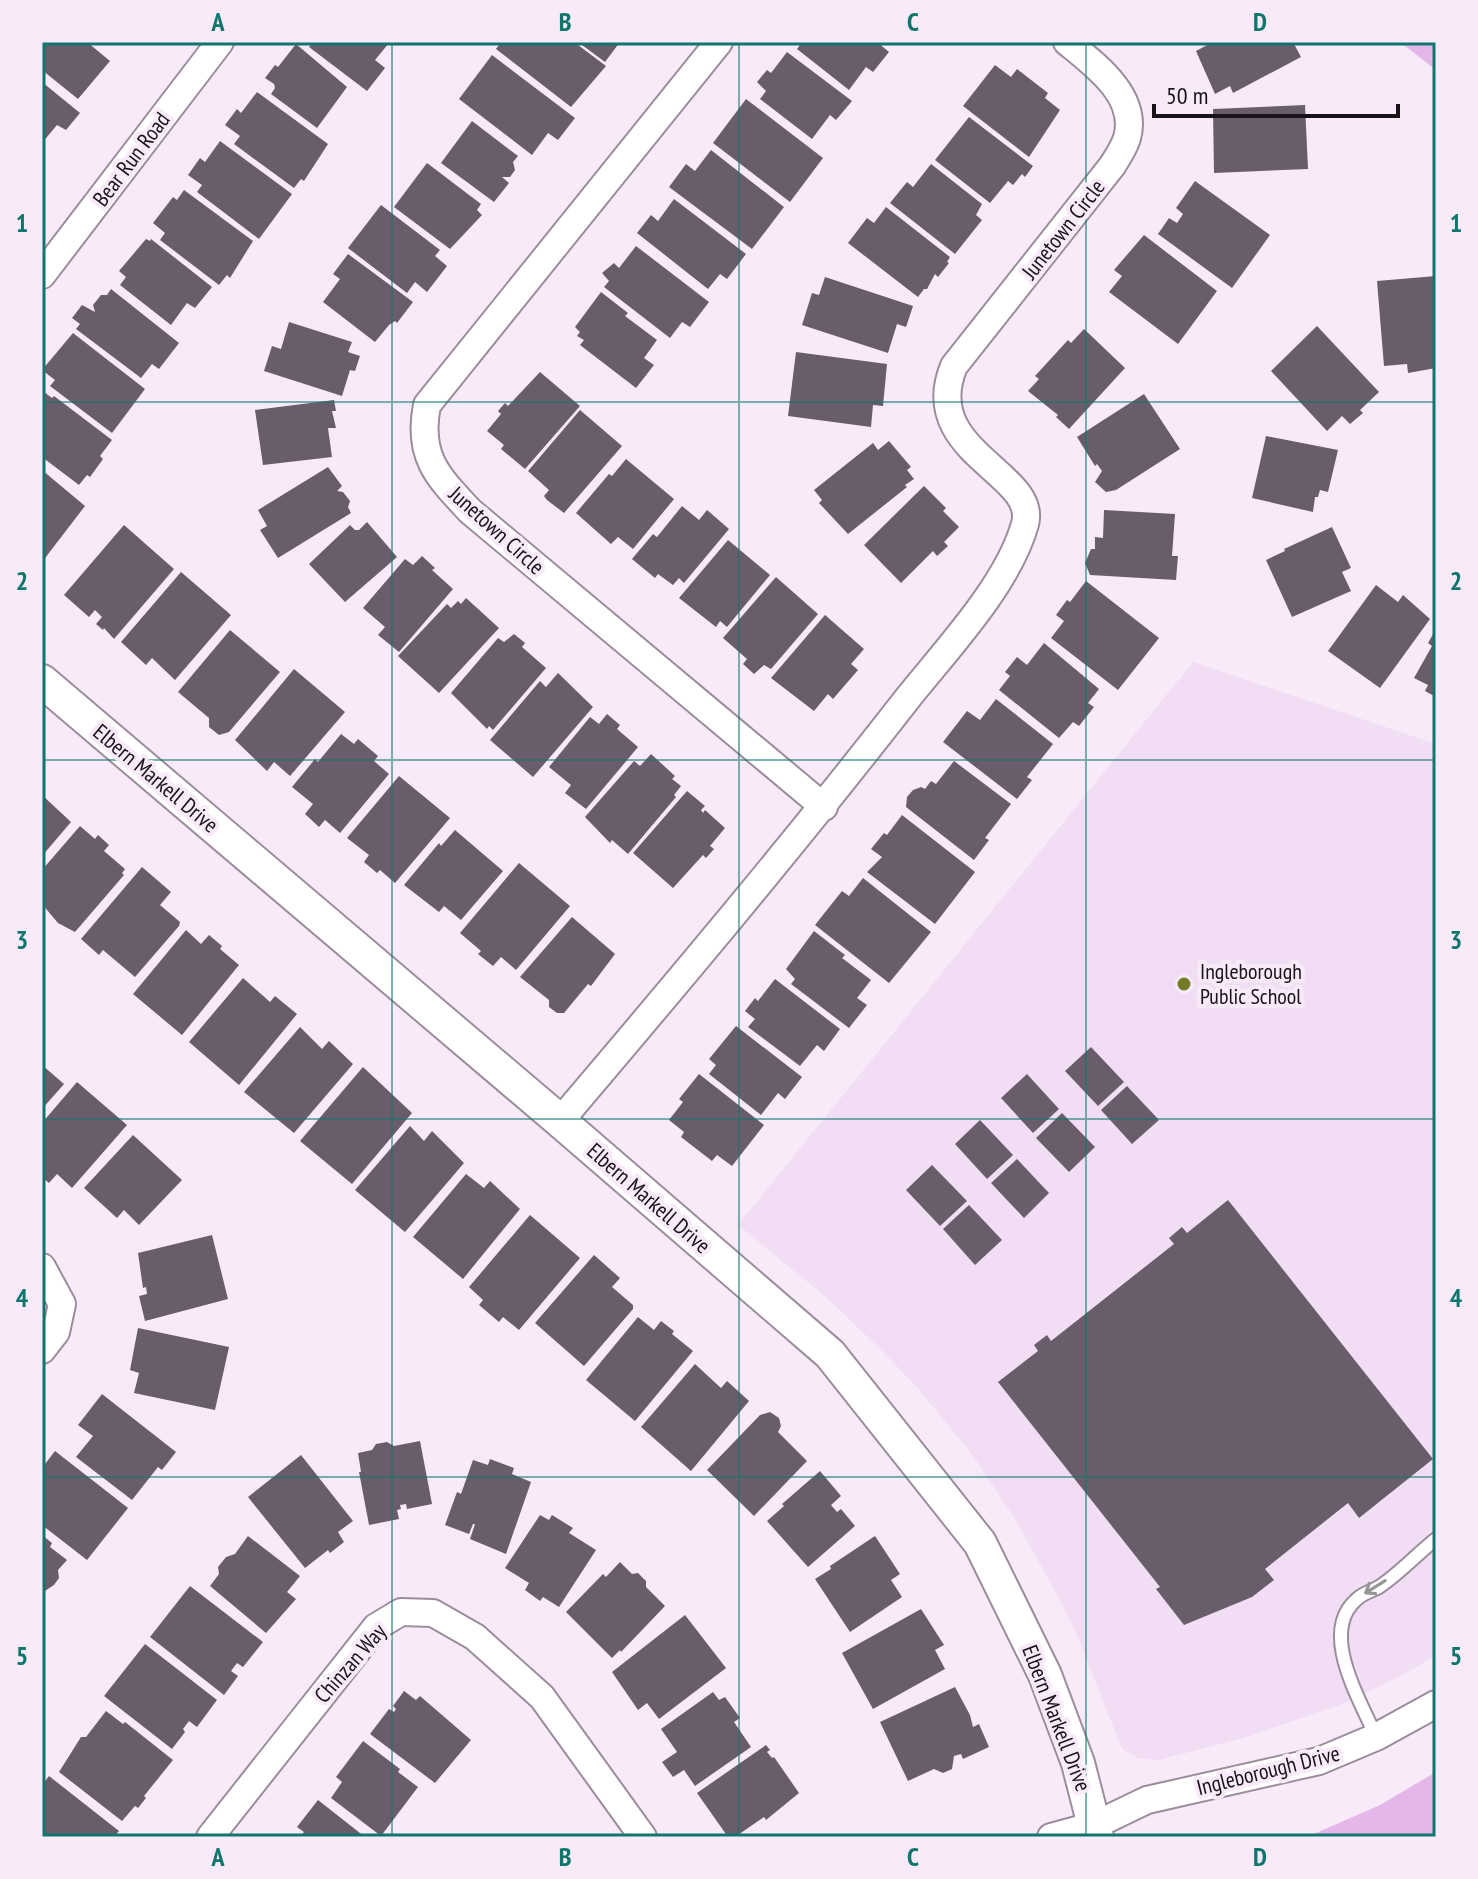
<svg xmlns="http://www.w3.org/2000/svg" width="1478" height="1879" font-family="'PT Sans Narrow',sans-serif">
	<rect width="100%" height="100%" fill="#f9eafa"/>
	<path fill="#f2def4" d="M 1193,662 L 1436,744 L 1436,1655 L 1403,1675 L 1348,1702 L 1247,1737 L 1159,1760 L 1138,1758 L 1122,1749 L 1077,1635 L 1056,1593 L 1015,1519 L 971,1453 L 914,1384 L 877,1346 L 826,1297 L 738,1225 Z"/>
	<g fill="#e5b7e9">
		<path d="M 1400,42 L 1436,42 L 1436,70 Z"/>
		<path d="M 1436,1772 L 1436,1837 L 1307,1837 L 1380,1805 Z"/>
	</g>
	<g fill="#6a5d6b">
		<path d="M 42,42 L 87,42 L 110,61 L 78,99 L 42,70 Z"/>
		<path d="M 313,42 L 387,42 L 389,43 L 375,60 L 385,68 L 367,91 L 309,47 Z"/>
		<path d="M 501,42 L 574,42 L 606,66 L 571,107 L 496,49 Z"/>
		<path d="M 578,42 L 620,42 L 605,62 Z"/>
		<path d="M 802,42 L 877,42 L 889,52 L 873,72 L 866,67 L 849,90 L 797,49 Z"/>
		<path d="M 1213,42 L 1293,42 L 1301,57 L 1233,93 L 1230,86 L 1215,94 L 1196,51 Z"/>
		<path d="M 296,44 L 347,87 L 317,128 L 271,94 L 275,88 L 274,84 L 265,78 L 275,65 L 278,67 Z"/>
		<path d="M 787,52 L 852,101 L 836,120 L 830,115 L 812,139 L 760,99 L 766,91 L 757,82 L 767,70 L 771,73 Z"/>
		<path d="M 492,55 L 575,118 L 558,140 L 548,133 L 532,155 L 459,99 Z"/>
		<path d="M 995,65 L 1011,77 L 1017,69 L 1048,93 L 1045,98 L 1060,110 L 1029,157 L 963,106 Z"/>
		<path d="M 42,82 L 80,113 L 66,130 L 57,125 L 42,143 Z"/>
		<path d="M 257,92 L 328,144 L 304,181 L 301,179 L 294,188 L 234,144 L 240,136 L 225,125 L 237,109 L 241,113 Z"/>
		<path d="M 746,99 L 823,158 L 790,202 L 713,143 Z"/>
		<path d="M 1305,105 L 1308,169 L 1214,173 L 1213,109 Z"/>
		<path d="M 969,117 L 1033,166 L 1025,177 L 1022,174 L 1013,185 L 1008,181 L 990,203 L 935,160 Z"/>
		<path d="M 472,121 L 518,156 L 513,162 L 515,170 L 510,177 L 502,177 L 509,183 L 494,202 L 441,163 Z"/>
		<path d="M 220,141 L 292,194 L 259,239 L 197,192 L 202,185 L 188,175 L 200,158 L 205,162 Z"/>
		<path d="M 711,150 L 784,207 L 752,249 L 669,187 L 686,164 L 695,171 Z"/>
		<path d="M 427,163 L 481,204 L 477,210 L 482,215 L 450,249 L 394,207 Z"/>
		<path d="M 931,164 L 982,204 L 976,215 L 982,220 L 955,254 L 890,203 L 907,182 L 913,187 Z"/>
		<path d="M 1195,181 L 1270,235 L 1232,288 L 1158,234 L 1169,218 L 1177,223 L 1183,214 L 1176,208 Z"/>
		<path d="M 184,190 L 253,241 L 230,278 L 227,275 L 219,285 L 160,240 L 165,233 L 153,223 L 173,197 L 177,200 Z"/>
		<path d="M 674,199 L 746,254 L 727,279 L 720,274 L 708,289 L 637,233 L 651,215 L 658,221 Z"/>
		<path d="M 381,205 L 440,250 L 435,256 L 447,266 L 427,292 L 415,282 L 407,293 L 348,248 Z"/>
		<path d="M 886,207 L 950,257 L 947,262 L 949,263 L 938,277 L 935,274 L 927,289 L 924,289 L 918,297 L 848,243 L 867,218 L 874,223 Z"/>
		<path d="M 1144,235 L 1217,291 L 1178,344 L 1109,292 L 1122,276 L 1114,270 Z"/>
		<path d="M 146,239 L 150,241 L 151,239 L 212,287 L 195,308 L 187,303 L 171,325 L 120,285 L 126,277 L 119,271 Z"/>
		<path d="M 636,246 L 709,302 L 690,327 L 682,322 L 670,338 L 604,287 L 609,281 L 602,273 L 614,263 L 619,268 Z"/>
		<path d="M 348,254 L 413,302 L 397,323 L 395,321 L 389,325 L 375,342 L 323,302 L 340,279 L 333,274 Z"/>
		<path d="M 1436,276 L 1436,368 L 1408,373 L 1407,364 L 1384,366 L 1377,281 Z"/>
		<path d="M 825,277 L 913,306 L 906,327 L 897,324 L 888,353 L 802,325 L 812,293 L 819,295 Z"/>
		<path d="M 111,289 L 179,343 L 159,369 L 152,364 L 141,378 L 76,329 L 80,324 L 72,318 L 82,305 L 95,312 L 93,305 L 101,295 L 107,295 Z"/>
		<path d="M 601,292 L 628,313 L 625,316 L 657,340 L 644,358 L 654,365 L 636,388 L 580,345 L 584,340 L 577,336 L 580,332 L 575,327 Z"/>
		<path d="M 289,322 L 352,342 L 348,352 L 360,356 L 355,371 L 350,370 L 342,396 L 264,371 L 272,346 L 281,349 Z"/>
		<path d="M 1317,326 L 1379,392 L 1360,410 L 1363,413 L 1350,424 L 1342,416 L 1327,431 L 1271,371 Z"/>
		<path d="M 1084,329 L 1125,368 L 1069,429 L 1056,417 L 1058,415 L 1028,391 L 1039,379 L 1035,376 L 1068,340 L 1071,343 Z"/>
		<path d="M 73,333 L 145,389 L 112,433 L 50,386 L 55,380 L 42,370 Z"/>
		<path d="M 796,352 L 887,364 L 883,406 L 873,405 L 871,427 L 788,416 Z"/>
		<path d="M 540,372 L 580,406 L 525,469 L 501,449 L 504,445 L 487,431 L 501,414 L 498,411 L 505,403 L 508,406 Z"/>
		<path d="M 44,392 L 52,398 L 54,396 L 112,440 L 100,456 L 103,459 L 90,477 L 87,475 L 79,485 L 42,457 Z"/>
		<path d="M 1144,394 L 1180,449 L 1116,490 L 1106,492 L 1095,482 L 1102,471 L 1097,464 L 1095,466 L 1077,437 Z"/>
		<path d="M 334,400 L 336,411 L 332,411 L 336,428 L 328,428 L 332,457 L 263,465 L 255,410 Z"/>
		<path d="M 580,410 L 622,446 L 564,513 L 547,500 L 544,496 L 549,490 L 528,471 Z"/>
		<path d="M 1266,436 L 1338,450 L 1328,492 L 1320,490 L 1318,497 L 1315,497 L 1313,512 L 1252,498 Z"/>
		<path d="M 889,441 L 911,467 L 907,470 L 914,479 L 905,485 L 907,487 L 848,534 L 819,503 L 822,500 L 814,490 L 873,443 L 878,450 Z"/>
		<path d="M 626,459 L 674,499 L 633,549 L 618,537 L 611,544 L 576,513 L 609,474 L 612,476 Z"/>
		<path d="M 328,467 L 342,486 L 337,491 L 343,492 L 350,501 L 348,507 L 351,513 L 278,558 L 260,530 L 267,526 L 258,510 Z"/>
		<path d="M 42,470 L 85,506 L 42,562 Z"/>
		<path d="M 924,486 L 946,508 L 943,511 L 959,527 L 944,542 L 948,546 L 937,556 L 933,551 L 901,583 L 864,545 Z"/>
		<path d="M 682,506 L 699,520 L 707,510 L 729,529 L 684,583 L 679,578 L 673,585 L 658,574 L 655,578 L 632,559 L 653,534 L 657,537 Z"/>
		<path d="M 1104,510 L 1175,514 L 1172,556 L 1178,556 L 1176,580 L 1090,575 L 1085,563 L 1091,549 L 1095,549 L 1095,537 L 1103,538 Z"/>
		<path d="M 367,522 L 397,557 L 345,602 L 309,564 L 350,525 L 355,530 L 359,530 Z"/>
		<path d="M 124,525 L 174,569 L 114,639 L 104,628 L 103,630 L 96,624 L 102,617 L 95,610 L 89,617 L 64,595 Z"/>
		<path d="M 1332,527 L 1351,568 L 1342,572 L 1351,591 L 1292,617 L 1266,560 L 1285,551 L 1284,549 Z"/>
		<path d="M 728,540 L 770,575 L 727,627 L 720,621 L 716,627 L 679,598 Z"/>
		<path d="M 422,556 L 435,568 L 432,570 L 453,589 L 399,652 L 378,635 L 385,627 L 363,608 L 405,559 L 413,565 Z"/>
		<path d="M 181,572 L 231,615 L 175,680 L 152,658 L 146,665 L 121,642 Z"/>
		<path d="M 776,577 L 818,614 L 771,669 L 764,665 L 754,674 L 743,664 L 747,659 L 723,638 Z"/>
		<path d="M 1086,581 L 1159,638 L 1118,690 L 1051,638 L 1064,621 L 1056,615 L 1067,600 L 1070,602 Z"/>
		<path d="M 1376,585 L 1398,602 L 1403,595 L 1430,619 L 1380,688 L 1328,651 Z"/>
		<path d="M 466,598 L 499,628 L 439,693 L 398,656 L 447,604 L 451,608 L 458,601 L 461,604 Z"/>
		<path d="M 825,615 L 864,649 L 851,664 L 858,670 L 833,699 L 828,694 L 814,711 L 771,678 Z"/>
		<path d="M 1436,629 L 1436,697 L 1425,691 L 1428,685 L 1414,678 L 1432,646 L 1428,643 Z"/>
		<path d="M 230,630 L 280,672 L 229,732 L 219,735 L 209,727 L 209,718 L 178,692 Z"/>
		<path d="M 514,634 L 525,643 L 522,647 L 546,668 L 493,730 L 489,726 L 487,729 L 451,693 L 498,638 L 504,642 Z"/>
		<path d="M 1044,643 L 1099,689 L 1088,703 L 1094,707 L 1079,726 L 1073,722 L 1059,738 L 999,690 L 1010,676 L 1005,672 L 1017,657 L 1027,665 Z"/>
		<path d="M 294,669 L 345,712 L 290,776 L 274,762 L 267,771 L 235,740 Z"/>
		<path d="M 558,673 L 593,707 L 533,777 L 490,740 L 540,681 L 546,687 Z"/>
		<path d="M 996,699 L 1053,744 L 1027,777 L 1032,780 L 1017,799 L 943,742 L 967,711 L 980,720 Z"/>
		<path d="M 607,714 L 620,725 L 617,729 L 638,747 L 586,809 L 565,793 L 571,785 L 549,767 L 590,717 L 599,724 Z"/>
		<path d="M 341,734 L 354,744 L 358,739 L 378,756 L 374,761 L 389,774 L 340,833 L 325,820 L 319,827 L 305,814 L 313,804 L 292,787 L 315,759 L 318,762 Z"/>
		<path d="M 651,754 L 675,776 L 672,779 L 681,786 L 674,795 L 676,797 L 628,854 L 612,840 L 610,843 L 585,817 L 634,761 L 640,766 Z"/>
		<path d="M 954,761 L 1011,804 L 985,838 L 989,840 L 974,860 L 906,807 L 907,797 L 913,790 L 921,787 L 925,789 L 931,781 L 936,784 Z"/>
		<path d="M 399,776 L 450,818 L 395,883 L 380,870 L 377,873 L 364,862 L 369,855 L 347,838 Z"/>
		<path d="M 687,791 L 705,806 L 701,810 L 703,813 L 705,810 L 725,828 L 710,846 L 714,849 L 706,858 L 703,855 L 673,888 L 633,853 Z"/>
		<path d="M 42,795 L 71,822 L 42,856 Z"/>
		<path d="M 902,815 L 975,872 L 935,924 L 867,872 L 882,857 L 871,849 L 884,833 L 887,835 Z"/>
		<path d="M 80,826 L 95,839 L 98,835 L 109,845 L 104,851 L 125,869 L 122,873 L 124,875 L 75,932 L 58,923 L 42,904 L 42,870 Z"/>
		<path d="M 455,830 L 503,871 L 461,920 L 444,906 L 439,912 L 404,885 L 439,843 L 441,846 Z"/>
		<path d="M 519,863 L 570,906 L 516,970 L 501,957 L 493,966 L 478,954 L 481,951 L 460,933 Z"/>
		<path d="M 142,867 L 171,892 L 160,905 L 180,922 L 179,926 L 135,977 L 103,950 L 99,955 L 81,939 Z"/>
		<path d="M 863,878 L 931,932 L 889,983 L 815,925 L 842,891 L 849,896 Z"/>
		<path d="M 572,917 L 615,954 L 591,986 L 588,984 L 564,1013 L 557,1013 L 549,1007 L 549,1000 L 520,977 Z"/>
		<path d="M 186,930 L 201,944 L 209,935 L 222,946 L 220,949 L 239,965 L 182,1035 L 133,994 Z"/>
		<path d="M 814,931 L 845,955 L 842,958 L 871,980 L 857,998 L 867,1005 L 849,1028 L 791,984 L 795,979 L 786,969 Z"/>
		<path d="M 243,978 L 270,1002 L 275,996 L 297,1014 L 239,1085 L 189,1042 Z"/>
		<path d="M 775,979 L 840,1029 L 824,1051 L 817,1045 L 800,1066 L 748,1027 L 755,1019 L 745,1011 L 755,998 L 758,1001 Z"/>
		<path d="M 736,1026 L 802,1077 L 785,1099 L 778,1093 L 761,1115 L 709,1074 L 716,1065 L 709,1059 Z"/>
		<path d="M 300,1027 L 322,1049 L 329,1041 L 353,1064 L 294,1133 L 244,1092 Z"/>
		<path d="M 1091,1047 L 1124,1082 L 1098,1106 L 1065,1071 Z"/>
		<path d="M 42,1065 L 64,1084 L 42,1109 Z"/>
		<path d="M 363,1067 L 412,1113 L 352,1184 L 300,1141 Z"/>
		<path d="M 699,1074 L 764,1125 L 732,1166 L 717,1155 L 712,1161 L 681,1137 L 684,1132 L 669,1120 L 683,1102 L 679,1099 Z"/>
		<path d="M 1027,1074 L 1059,1109 L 1033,1133 L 1001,1098 Z"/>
		<path d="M 77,1082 L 127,1125 L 72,1188 L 57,1174 L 49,1183 L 42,1177 L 42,1123 Z"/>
		<path d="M 1127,1086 L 1159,1120 L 1132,1144 L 1101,1110 Z"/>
		<path d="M 1062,1113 L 1095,1147 L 1069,1172 L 1036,1138 Z"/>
		<path d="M 980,1120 L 1013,1155 L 987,1179 L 955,1144 Z"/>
		<path d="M 410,1126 L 424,1141 L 432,1131 L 464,1163 L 405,1232 L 355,1190 Z"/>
		<path d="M 133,1135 L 182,1180 L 139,1225 L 124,1210 L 117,1218 L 84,1188 Z"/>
		<path d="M 1017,1159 L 1049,1193 L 1024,1218 L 991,1183 Z"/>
		<path d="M 932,1165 L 967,1201 L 940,1226 L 906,1190 Z"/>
		<path d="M 466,1174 L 484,1188 L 490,1181 L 520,1209 L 463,1279 L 413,1237 Z"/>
		<path d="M 1228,1200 L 1433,1459 L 1359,1518 L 1348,1503 L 1265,1569 L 1274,1580 L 1252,1597 L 1184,1625 L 1156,1589 L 1160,1587 L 998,1382 L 1038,1351 L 1034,1345 L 1047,1335 L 1051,1341 L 1174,1244 L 1169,1238 L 1182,1227 L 1187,1233 Z"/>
		<path d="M 969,1205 L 1002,1240 L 975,1265 L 943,1229 Z"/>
		<path d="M 530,1215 L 580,1258 L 519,1330 L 503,1317 L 499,1322 L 479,1305 L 483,1300 L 469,1287 Z"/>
		<path d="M 212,1235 L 228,1299 L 145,1321 L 139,1296 L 147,1294 L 146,1287 L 143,1288 L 138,1253 Z"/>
		<path d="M 594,1255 L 620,1278 L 612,1287 L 633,1305 L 633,1309 L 584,1366 L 535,1323 Z"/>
		<path d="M 638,1317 L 654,1330 L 661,1321 L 674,1331 L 672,1334 L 693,1351 L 635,1421 L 586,1380 Z"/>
		<path d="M 138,1328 L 229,1347 L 215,1410 L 134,1393 L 139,1373 L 130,1370 Z"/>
		<path d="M 695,1364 L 721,1388 L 727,1381 L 749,1401 L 691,1471 L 641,1427 Z"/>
		<path d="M 102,1394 L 176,1452 L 162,1470 L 158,1467 L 132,1500 L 76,1457 L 93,1436 L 78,1425 Z"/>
		<path d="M 770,1412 L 779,1418 L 781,1426 L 778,1432 L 807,1461 L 754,1516 L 707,1470 L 760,1415 Z"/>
		<path d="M 420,1441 L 432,1504 L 407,1509 L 406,1504 L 400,1505 L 401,1509 L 397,1510 L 399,1519 L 369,1525 L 359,1472 L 361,1472 L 358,1453 L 372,1450 L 376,1444 L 387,1442 L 394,1446 Z"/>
		<path d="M 55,1451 L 128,1508 L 87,1560 L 42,1525 L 42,1468 Z"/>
		<path d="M 301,1455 L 353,1521 L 338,1532 L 344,1542 L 330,1553 L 328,1550 L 305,1568 L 248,1497 Z"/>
		<path d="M 490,1459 L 514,1468 L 512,1474 L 531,1482 L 506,1554 L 470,1539 L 475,1524 L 473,1524 L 469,1534 L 445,1525 L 457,1492 L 461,1494 L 473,1460 L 488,1465 Z"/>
		<path d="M 820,1471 L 841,1496 L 831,1505 L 837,1512 L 841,1509 L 855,1526 L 808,1567 L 767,1521 L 784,1506 L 782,1504 Z"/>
		<path d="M 540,1515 L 549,1520 L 552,1515 L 573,1528 L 569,1533 L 596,1550 L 559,1607 L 543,1597 L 540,1601 L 525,1590 L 529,1583 L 505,1568 Z"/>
		<path d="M 42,1535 L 52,1543 L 50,1547 L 67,1560 L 58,1570 L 59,1578 L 54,1585 L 42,1593 Z"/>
		<path d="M 248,1536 L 300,1576 L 287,1592 L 296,1599 L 266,1633 L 210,1586 L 219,1574 L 218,1567 L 226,1557 L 235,1554 Z"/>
		<path d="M 875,1536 L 900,1574 L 891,1580 L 902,1597 L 850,1632 L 815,1579 L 831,1569 L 830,1566 Z"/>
		<path d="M 620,1562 L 632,1574 L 638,1573 L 646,1581 L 646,1587 L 665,1606 L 621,1652 L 620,1650 L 612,1658 L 566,1612 L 603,1574 L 606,1577 Z"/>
		<path d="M 190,1586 L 263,1642 L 243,1667 L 237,1663 L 231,1671 L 238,1676 L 224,1695 L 150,1637 Z"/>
		<path d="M 921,1609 L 944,1645 L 935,1650 L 945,1669 L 873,1709 L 842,1653 Z"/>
		<path d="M 685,1615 L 726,1668 L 659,1719 L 647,1703 L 638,1710 L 612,1672 Z"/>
		<path d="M 145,1644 L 217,1700 L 197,1727 L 189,1721 L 183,1729 L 185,1732 L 172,1749 L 104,1696 Z"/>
		<path d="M 955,1687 L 970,1715 L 973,1727 L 979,1724 L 989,1747 L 963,1759 L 961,1754 L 954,1756 L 952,1769 L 943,1773 L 934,1769 L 908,1781 L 880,1722 Z"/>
		<path d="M 404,1691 L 416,1700 L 420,1696 L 471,1740 L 435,1783 L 370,1734 L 389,1709 L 394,1712 L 396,1709 L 393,1706 Z"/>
		<path d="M 713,1692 L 719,1700 L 725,1697 L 740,1718 L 734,1722 L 751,1747 L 695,1786 L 684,1770 L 673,1777 L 662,1762 L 677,1752 L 661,1729 Z"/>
		<path d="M 106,1711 L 123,1724 L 125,1722 L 173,1760 L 144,1796 L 146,1798 L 138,1808 L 135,1806 L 122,1821 L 59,1772 L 81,1737 L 86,1737 Z"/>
		<path d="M 363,1741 L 400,1769 L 398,1772 L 418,1787 L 381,1836 L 331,1798 L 342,1782 L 336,1777 Z"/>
		<path d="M 766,1745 L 770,1750 L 767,1752 L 772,1758 L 774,1757 L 799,1793 L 766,1820 L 764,1817 L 735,1837 L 728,1837 L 697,1793 Z"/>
		<path d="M 49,1776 L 119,1831 L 114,1837 L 42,1837 L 42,1785 Z"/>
		<path d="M 318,1800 L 365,1837 L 300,1837 L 304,1832 L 297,1827 Z"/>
	</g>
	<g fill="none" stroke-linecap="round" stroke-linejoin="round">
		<defs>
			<path id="service" d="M 1376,1737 C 1360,1699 1318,1632 1357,1599 C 1363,1593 1372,1591 1379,1587 C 1399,1574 1417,1554 1436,1539"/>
			<g id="minor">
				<path d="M 719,42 L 427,405 C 417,456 437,476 470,511 L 824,807"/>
				<path d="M 42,275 L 220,42"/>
				<path d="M 560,1121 C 678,982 795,843 907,699 C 946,650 1008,585 1025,524 C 1039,473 918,452 954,366 L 1112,166 C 1117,158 1124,148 1127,138 C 1139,96 1094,64 1067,42"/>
				<path d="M 42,1267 L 62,1304 L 56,1332 L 42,1350"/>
				<path d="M 210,1837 L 376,1627 L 401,1612 L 433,1613 L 475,1637 L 542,1697 L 643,1837"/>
				<path d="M 1051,1837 L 1095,1825 L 1147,1800 L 1319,1761 L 1376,1737 L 1436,1704"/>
			</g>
			<path id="tertiary" d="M 42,681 L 560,1121 L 830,1354 L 980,1543 L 1045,1675 L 1078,1763 L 1097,1837"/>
		</defs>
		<use href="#service" stroke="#9b8d9c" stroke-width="16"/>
		<use href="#minor" stroke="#9b8d9c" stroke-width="30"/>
		<use href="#tertiary" stroke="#9b8d9c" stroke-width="36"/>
		<use href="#service" stroke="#fff" stroke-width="12"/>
		<use href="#minor" stroke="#fff" stroke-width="26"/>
		<use href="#tertiary" stroke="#fff" stroke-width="32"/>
	</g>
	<defs><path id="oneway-shaft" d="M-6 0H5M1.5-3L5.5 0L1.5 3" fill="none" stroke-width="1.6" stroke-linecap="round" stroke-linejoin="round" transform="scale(2)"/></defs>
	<use stroke="#979597" href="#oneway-shaft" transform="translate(1375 1587) rotate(148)"/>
	<path fill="none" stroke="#0f766e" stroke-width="2" stroke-opacity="0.55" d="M 392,42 L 392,1837M 739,42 L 739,1837M 1086,42 L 1086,1837M 42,402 L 1436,402M 42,760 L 1436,760M 42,1119 L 1436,1119M 42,1477 L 1436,1477"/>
	<circle fill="#747b26" stroke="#f9eafa" stroke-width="3" cx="1184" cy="984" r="8"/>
	<g text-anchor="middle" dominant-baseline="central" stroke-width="8" stroke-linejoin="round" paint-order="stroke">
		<g font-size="22" fill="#181318" stroke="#f9eafa">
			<text transform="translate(131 159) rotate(-53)">Bear Run Road</text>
			<text transform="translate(1063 229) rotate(-52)">Junetown Circle</text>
			<text transform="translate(497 530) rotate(42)">Junetown Circle</text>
			<text transform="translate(156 778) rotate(40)">Elbern Markell Drive</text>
			<text transform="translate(649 1198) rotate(41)">Elbern Markell Drive</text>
			<text transform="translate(350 1663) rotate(-49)">Chinzan Way</text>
			<text transform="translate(1057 1718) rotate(69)">Elbern Markell Drive</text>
			<text transform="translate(1268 1770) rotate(-14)">Ingleborough Drive</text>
		</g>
		<g font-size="22" fill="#181318" stroke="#f9eafa" text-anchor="start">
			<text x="1200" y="971">Ingleborough<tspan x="1200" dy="25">Public School</tspan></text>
		</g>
	</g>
	<rect width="1478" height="1879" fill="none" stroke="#f9eafa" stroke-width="88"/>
	<path d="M1154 104v12h244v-12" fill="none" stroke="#181318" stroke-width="4"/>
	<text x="1166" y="104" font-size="24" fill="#181318" stroke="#f9eafa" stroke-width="6" paint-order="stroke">50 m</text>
	<rect x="44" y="44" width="1390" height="1791" fill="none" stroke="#0f766e" stroke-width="3"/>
	<g font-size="26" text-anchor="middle" font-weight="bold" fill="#0f766e">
		<text x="218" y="31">A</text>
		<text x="565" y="31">B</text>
		<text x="913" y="31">C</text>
		<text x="1260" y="31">D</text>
		<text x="22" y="232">1</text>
		<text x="1456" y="232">1</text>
		<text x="22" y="590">2</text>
		<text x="1456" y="590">2</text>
		<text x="22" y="949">3</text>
		<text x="1456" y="949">3</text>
		<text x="22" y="1307">4</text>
		<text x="1456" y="1307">4</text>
		<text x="22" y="1665">5</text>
		<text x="1456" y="1665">5</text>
		<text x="218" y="1866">A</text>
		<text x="565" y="1866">B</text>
		<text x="913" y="1866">C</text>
		<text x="1260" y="1866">D</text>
	</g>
</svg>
